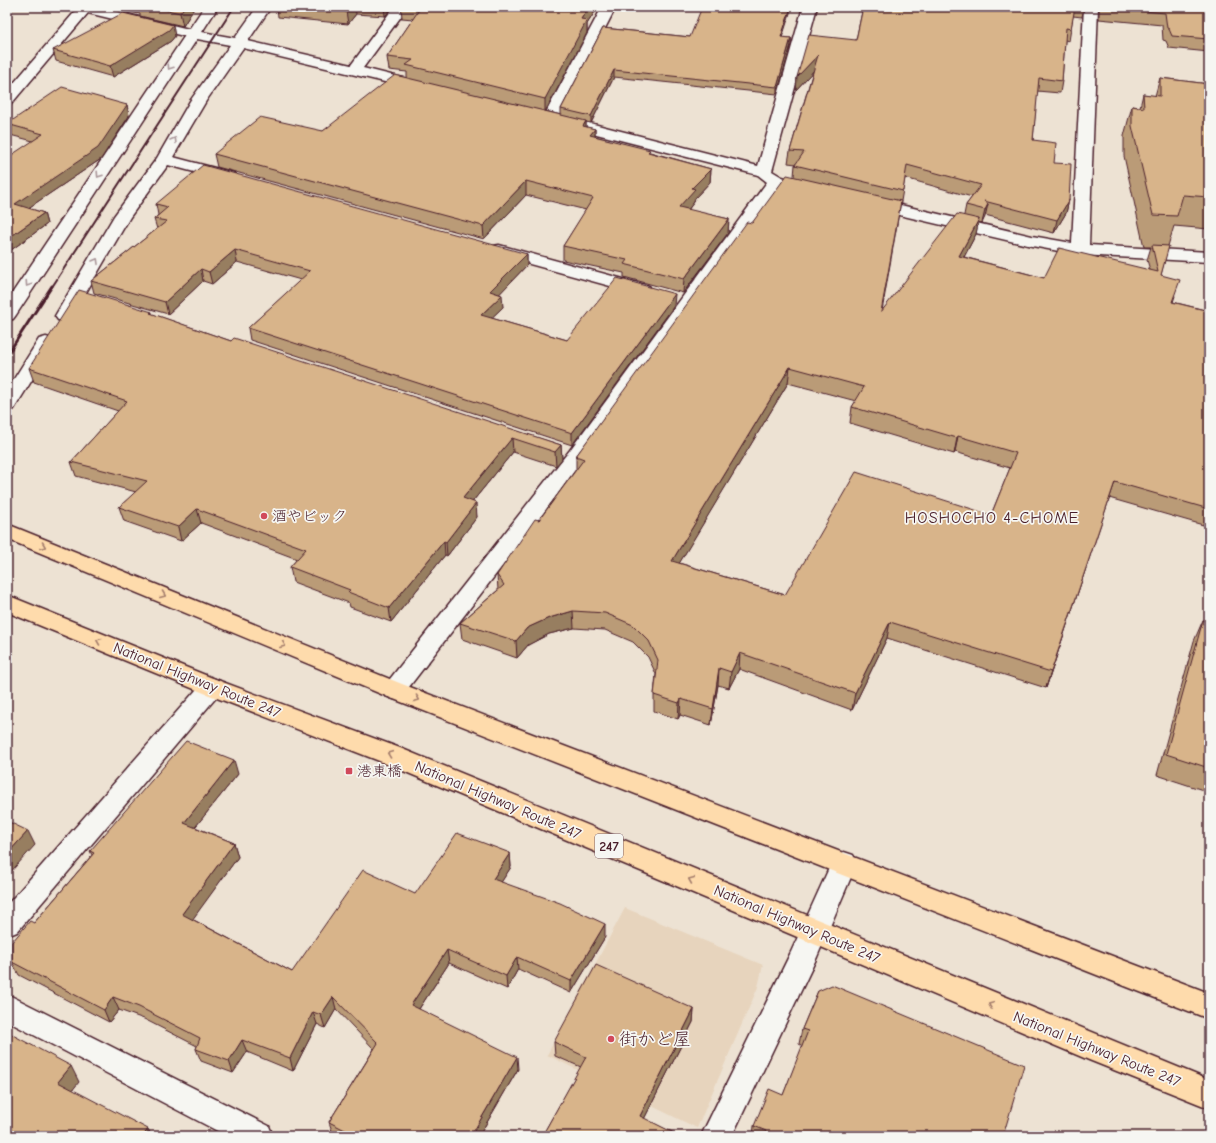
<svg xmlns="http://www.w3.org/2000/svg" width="1216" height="1143" font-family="'Comic Neue','Klee One',sans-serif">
	<rect width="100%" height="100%" fill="#ede2d3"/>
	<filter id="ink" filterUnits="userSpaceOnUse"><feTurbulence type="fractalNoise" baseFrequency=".025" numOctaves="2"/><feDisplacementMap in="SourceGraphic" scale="8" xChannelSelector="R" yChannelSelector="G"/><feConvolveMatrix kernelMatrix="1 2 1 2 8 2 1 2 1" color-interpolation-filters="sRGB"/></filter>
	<g filter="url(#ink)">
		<path fill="#e7d4bd" d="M 625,908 L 763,965 L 758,987 L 697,1128 L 547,1055 Z"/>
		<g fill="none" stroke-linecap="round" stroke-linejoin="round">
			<defs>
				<g id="minor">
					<path d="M 204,7 L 218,7 L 202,32 L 235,38 L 257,7 L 271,7 L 248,41 L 351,65 L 394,7 L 408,7 L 363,68 L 423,83 L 425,86 L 423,89 L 418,90 L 243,48 L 206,101 L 173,157 L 234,173 L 236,176 L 234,179 L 228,181 L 168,165 L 130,217 L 70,320 L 64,321 L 58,320 L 55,316 L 114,216 L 157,158 L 190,101 L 230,45 L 197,39 L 16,315 L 13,319 L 7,320 L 7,301 Z"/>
					<path d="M 602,7 L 616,7 L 559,118 L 556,121 L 546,121 L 543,118 Z"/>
					<path d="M 803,7 L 817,7 L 772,171 L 782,177 L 816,186 L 818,189 L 816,192 L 810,194 L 780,187 L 584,460 L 402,696 L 394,699 L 386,696 L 382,690 L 386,684 L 570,450 L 767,182 L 758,175 L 561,125 L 558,122 L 561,119 L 566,117 L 758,166 Z"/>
					<path d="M 1084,7 L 1098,7 L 1089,245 L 1209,252 L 1209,262 L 1080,255 L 1032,246 L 865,207 L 863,203 L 865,199 L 871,198 L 1032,236 L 1072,243 Z"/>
					<path d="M 499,245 L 649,286 L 652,290 L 649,294 L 643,295 L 493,254 L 490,250 L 493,246 Z"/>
					<path d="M 46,337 L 53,339 L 55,343 L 14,409 L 7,411 L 7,390 L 39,339 Z"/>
					<path d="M 212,678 L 220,681 L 224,687 L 220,693 L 17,932 L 7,936 L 7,905 L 204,681 Z"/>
					<path d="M 844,852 L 853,855 L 857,863 L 817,957 L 732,1136 L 701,1136 L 791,952 L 835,855 Z"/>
					<path d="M 7,994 L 269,1126 L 273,1136 L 227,1136 L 7,1021 Z"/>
				</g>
				<path id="tertiary" d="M 79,7 L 98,7 L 197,31 L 199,34 L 197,37 L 192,38 L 88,13 L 12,103 L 7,105 L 7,91 Z"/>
				<g id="trunk">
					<path d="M 7,524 L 402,684 L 1209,993 L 1209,1019 L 386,696 L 7,539 Z"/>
					<path d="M 7,595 L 220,681 L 400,748 L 1209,1080 L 1209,1108 L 1089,1060 L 382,762 L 204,693 L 7,612 Z"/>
				</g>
			</defs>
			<use href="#minor" stroke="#4a1f2b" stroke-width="3"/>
			<use href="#tertiary" stroke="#4a1f2b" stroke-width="3"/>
			<use href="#trunk" stroke="#4a1f2b" stroke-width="3"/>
			<use href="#minor" fill="#f6f6f2" fill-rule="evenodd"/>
			<use href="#tertiary" fill="#f6f6f2" fill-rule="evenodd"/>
			<use href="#trunk" fill="#fedbac" fill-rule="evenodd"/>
			<path stroke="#4a1f2b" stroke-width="2" d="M 52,287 L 234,7"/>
			<path stroke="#4a1f2b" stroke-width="3" d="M 7,355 L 52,286"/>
		</g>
		<g fill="#ba9b77" stroke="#4a1f2b" fill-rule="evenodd">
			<path d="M 113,7 L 195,7 L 183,26 L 140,16 L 140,14 L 113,9 Z"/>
			<path d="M 277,7 L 393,7 L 385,16 L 356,14 L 348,24 L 278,17 Z"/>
			<path d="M 401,7 L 598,7 L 587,24 L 587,33 L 546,111 L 561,115 L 561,109 L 603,28 L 690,37 L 782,38 L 791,38 L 791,45 L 777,94 L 614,77 L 591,123 L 586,122 L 586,127 L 595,129 L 595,136 L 650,152 L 711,169 L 710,182 L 695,198 L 694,202 L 688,210 L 729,219 L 728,233 L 683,293 L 624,277 L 624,273 L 563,260 L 563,246 L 586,210 L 526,195 L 484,239 L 217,167 L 214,154 L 323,131 L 407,78 L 407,72 L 389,70 L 387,57 L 413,19 L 402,18 Z"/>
			<path d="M 863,7 L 1084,7 L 1082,17 L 1073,16 L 1069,41 L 1065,40 L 1062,81 L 1060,93 L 1037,91 L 1033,140 L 1054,163 L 1069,200 L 1066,213 L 1054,233 L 985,215 L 982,223 L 978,222 L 976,234 L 964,257 L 1044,278 L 1150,270 L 1147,260 L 1151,247 L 1144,247 L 1124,156 L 1124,136 L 1132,106 L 1140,107 L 1143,94 L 1155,96 L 1160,78 L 1209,84 L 1209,229 L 1174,226 L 1168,246 L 1161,275 L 1175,296 L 1173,302 L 1209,311 L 1209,510 L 1203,525 L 1109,498 L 1046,688 L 887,638 L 852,710 L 739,669 L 729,688 L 718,685 L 711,725 L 680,715 L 678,719 L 654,711 L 654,695 L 656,674 L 648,657 L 633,642 L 605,630 L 574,628 L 549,634 L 528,645 L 517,658 L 462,639 L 460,623 L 498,590 L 497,575 L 539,520 L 576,469 L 576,456 L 752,223 L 794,176 L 795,165 L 796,164 L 788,163 L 790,151 L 813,71 L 796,90 L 797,77 L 856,40 ZM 905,178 L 972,197 L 966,205 L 964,215 L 882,311 ZM 788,383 L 856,401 L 852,407 L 850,423 L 954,454 L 955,452 L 1010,468 L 991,515 L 785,595 L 679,563 Z"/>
			<path d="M 1099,7 L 1209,7 L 1209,52 L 1169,48 L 1166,41 L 1163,40 L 1162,25 L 1099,19 Z"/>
			<path d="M 175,36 L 171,41 L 113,77 L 56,61 L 53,50 Z"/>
			<path d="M 127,105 L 129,116 L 101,159 L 28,208 L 44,213 L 47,224 L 7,253 L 33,141 L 10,135 L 7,124 Z"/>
			<path d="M 156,204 L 527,254 L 527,265 L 499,294 L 503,307 L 491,318 L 567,340 L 674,306 L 572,445 L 250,340 L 248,328 L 301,280 L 237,262 L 212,284 L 203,281 L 168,314 L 94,293 L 91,281 L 157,229 L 154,219 L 158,215 Z"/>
			<path d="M 152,312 L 152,314 L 231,341 L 561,445 L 562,459 L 556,466 L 513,452 L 473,501 L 477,517 L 447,556 L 445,555 L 391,622 L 350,607 L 349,603 L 293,582 L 290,567 L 297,559 L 201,523 L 181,541 L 124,521 L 119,507 L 136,492 L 76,476 L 71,462 L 118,411 L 34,382 L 29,368 Z"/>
			<path d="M 1203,620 L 1209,622 L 1209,792 L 1157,775 L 1194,641 Z"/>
			<path d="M 238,774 L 195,827 L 234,843 L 238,857 L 192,919 L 292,972 L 415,894 L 510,853 L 511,867 L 501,882 L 605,937 L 571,993 L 518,969 L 507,989 L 449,963 L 419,1009 L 518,1069 L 479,1136 L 337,1136 L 333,1134 L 329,1122 L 374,1049 L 336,1009 L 325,1028 L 317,1024 L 293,1071 L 247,1052 L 233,1073 L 201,1061 L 196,1049 L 197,1046 L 144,1019 L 119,1010 L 109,1022 L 19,975 L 12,962 L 34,923 L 92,855 L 90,851 Z"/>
			<path d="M 818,991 L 1003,1136 L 753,1136 L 754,1126 L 783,1095 L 803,1046 L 799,1044 L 802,1029 Z"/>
			<path d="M 694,1009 L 693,1022 L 644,1119 L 674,1133 L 674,1136 L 542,1136 L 581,1067 L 555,1056 L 554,1042 Z"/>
		</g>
		<g fill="#977e61" stroke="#4a1f2b">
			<path d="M 184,7 L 195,7 L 183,26 L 180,13 Z"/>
			<path d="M 350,7 L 355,7 L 356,14 L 348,24 L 346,11 Z"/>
			<path d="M 384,7 L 393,7 L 385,16 Z"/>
			<path d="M 589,7 L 598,7 L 587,24 L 587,33 L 545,112 L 545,99 L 581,19 Z"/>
			<path d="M 791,7 L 792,7 L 780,44 L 781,37 Z"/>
			<path d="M 173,25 L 175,36 L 171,41 L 113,77 L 110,66 Z"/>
			<path d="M 791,38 L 791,45 L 777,94 L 777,87 Z"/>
			<path d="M 818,55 L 817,67 L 796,90 L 797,77 Z"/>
			<path d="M 614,70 L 614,77 L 591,123 L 591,116 Z"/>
			<path d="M 127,105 L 129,116 L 101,159 L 18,215 L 15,204 Z"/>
			<path d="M 586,121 L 586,134 L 583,126 Z"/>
			<path d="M 595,129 L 595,142 L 590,135 Z"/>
			<path d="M 711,169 L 710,182 L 695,198 L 694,202 L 679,221 L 679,207 L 692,188 Z"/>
			<path d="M 526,181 L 526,195 L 484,239 L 483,226 Z"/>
			<path d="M 1069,200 L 1066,213 L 1054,233 L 1057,220 Z"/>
			<path d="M 988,204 L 985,217 L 982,223 L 985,210 Z"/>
			<path d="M 44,213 L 47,224 L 7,253 L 7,239 Z"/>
			<path d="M 729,219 L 728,233 L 683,293 L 684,279 Z"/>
			<path d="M 979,219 L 976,234 L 956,272 L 959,256 Z"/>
			<path d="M 235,250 L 237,262 L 212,284 L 209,272 Z"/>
			<path d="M 527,254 L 527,265 L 491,303 L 490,291 Z"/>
			<path d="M 201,269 L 203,281 L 168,314 L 165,302 Z"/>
			<path d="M 675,294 L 674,306 L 572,445 L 572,433 Z"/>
			<path d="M 502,295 L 503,307 L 482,327 L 481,315 Z"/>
			<path d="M 790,367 L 788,383 L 671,577 L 672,561 Z"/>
			<path d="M 958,436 L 955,452 L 954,454 L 957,438 Z"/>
			<path d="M 512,438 L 513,452 L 464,512 L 463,498 Z"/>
			<path d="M 561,445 L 562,459 L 556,466 L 555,452 Z"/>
			<path d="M 1115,482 L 1109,498 L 1046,688 L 1051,672 Z"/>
			<path d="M 476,503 L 477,517 L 447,556 L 446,542 Z"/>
			<path d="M 197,509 L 201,523 L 181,541 L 178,527 Z"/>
			<path d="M 444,541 L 445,555 L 391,622 L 389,608 Z"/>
			<path d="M 573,611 L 574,628 L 549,634 L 528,645 L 517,658 L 516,641 L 527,628 L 549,618 Z"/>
			<path d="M 890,622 L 887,638 L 852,710 L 855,693 Z"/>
			<path d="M 740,653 L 739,669 L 729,688 L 731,672 Z"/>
			<path d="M 719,668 L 718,685 L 711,725 L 713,709 Z"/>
			<path d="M 681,699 L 680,715 L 678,719 L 679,703 Z"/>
			<path d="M 234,760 L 238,774 L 188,836 L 184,823 Z"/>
			<path d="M 28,831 L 35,845 L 7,876 L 7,854 Z"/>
			<path d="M 234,843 L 238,857 L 187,927 L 182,914 Z"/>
			<path d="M 510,853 L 511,867 L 495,892 L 493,879 Z"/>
			<path d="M 605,924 L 605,937 L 571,993 L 571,981 Z"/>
			<path d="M 447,950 L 449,963 L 413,1018 L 411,1005 Z"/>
			<path d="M 517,957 L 518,969 L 507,989 L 506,976 Z"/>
			<path d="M 113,997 L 119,1010 L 109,1022 L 104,1010 Z"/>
			<path d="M 333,997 L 336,1009 L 325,1028 L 321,1015 Z"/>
			<path d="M 694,1009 L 693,1022 L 639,1129 L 640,1116 Z"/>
			<path d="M 313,1012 L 317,1024 L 293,1071 L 290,1058 Z"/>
			<path d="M 242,1040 L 247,1052 L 233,1073 L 229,1061 Z"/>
			<path d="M 517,1057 L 518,1069 L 479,1136 L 471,1136 Z"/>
			<path d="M 71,1066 L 79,1082 L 67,1097 L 58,1082 Z"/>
			<path d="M 148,1129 L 152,1136 L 143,1136 Z"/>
		</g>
		<g fill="#d8b48a" stroke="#4a1f2b" fill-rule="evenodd">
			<path d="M 155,7 L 184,7 L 180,13 Z"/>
			<path d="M 308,7 L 350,7 L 346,11 Z"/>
			<path d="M 421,7 L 589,7 L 581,19 L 587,20 L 545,99 L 406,65 L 413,60 L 387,57 Z"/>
			<path d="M 702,7 L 791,7 L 781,37 L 791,38 L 777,87 L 614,70 L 591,116 L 561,109 L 603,28 L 690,37 Z"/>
			<path d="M 863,7 L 1075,7 L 1071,29 L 1066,28 L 1062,81 L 1039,78 L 1033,140 L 1056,143 L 1054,163 L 1071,164 L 1069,200 L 1057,220 L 984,201 L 988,204 L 985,210 L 966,205 L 981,185 L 907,165 L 903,191 L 795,165 L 804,152 L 790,151 L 818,55 L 797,77 L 809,35 L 856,40 Z"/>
			<path d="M 1104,7 L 1209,7 L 1209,39 L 1172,36 L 1169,29 L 1167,28 L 1165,13 Z"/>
			<path d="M 123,13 L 173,25 L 169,30 L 110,66 L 53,50 Z"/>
			<path d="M 395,75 L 586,121 L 583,126 L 595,129 L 590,135 L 650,150 L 648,152 L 711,169 L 692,188 L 695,189 L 679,207 L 729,219 L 684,279 L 624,264 L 627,260 L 563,246 L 593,198 L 526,181 L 483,226 L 214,154 L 260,117 L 323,131 Z"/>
			<path d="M 1160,78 L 1209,84 L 1209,197 L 1183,195 L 1177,216 L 1153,215 L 1132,126 L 1132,106 L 1144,108 L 1143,94 L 1160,96 Z"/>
			<path d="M 62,87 L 127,105 L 98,148 L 15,204 L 44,213 L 7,239 L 7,158 L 43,134 L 7,124 Z"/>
			<path d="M 203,165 L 527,254 L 490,291 L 502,295 L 481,315 L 567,340 L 617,278 L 675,294 L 572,433 L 248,328 L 310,271 L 235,250 L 209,272 L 201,269 L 165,302 L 91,281 L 167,221 L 154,219 L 168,207 L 156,204 Z"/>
			<path d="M 787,175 L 901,201 L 881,312 L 957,214 L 979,219 L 959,256 L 1044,278 L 1059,248 L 1158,272 L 1152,245 L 1169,246 L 1161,275 L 1180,280 L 1172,302 L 1209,311 L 1209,509 L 1115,482 L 1051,672 L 890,622 L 855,693 L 740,653 L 731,672 L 719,668 L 713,709 L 681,699 L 679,703 L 654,695 L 658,660 L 649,641 L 633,625 L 605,613 L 573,611 L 549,618 L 527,628 L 516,641 L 460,623 L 504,585 L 497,575 L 535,519 L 539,520 L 584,459 L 576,456 L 747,222 L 752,223 ZM 790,367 L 864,387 L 852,407 L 957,438 L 958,436 L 1016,453 L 991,515 L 856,472 L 785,595 L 672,561 Z"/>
			<path d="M 79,290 L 152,312 L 150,313 L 231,341 L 234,338 L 561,445 L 555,452 L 512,438 L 463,498 L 476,503 L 446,542 L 444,541 L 389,608 L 348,592 L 350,590 L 290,567 L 306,549 L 197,509 L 178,527 L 119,507 L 147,481 L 71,462 L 127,401 L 29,368 Z"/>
			<path d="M 1203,620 L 1209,622 L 1209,768 L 1166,754 Z"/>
			<path d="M 186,741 L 234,760 L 184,823 L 234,843 L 182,914 L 292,972 L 363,870 L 415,894 L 457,833 L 510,853 L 493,879 L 560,903 L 605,924 L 571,981 L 517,957 L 506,976 L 447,950 L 411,1005 L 517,1057 L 471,1136 L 357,1136 L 329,1122 L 378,1043 L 333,997 L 321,1015 L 313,1012 L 290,1058 L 242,1040 L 229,1061 L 196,1049 L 200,1038 L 139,1007 L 113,997 L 104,1010 L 12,962 L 12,942 L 30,921 L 34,923 L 94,853 L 90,851 Z"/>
			<path d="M 7,821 L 28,831 L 7,854 Z"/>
			<path d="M 596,965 L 694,1009 L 640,1116 L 674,1133 L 672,1136 L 542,1136 L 586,1057 L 554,1042 Z"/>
			<path d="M 832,985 L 1024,1065 L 1003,1136 L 764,1136 L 766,1131 L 754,1126 L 769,1089 L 783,1095 L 808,1031 L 802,1029 L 818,991 Z"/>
			<path d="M 7,1032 L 71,1066 L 58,1082 L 148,1129 L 143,1136 L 7,1136 Z"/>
		</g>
		<defs><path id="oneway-chevron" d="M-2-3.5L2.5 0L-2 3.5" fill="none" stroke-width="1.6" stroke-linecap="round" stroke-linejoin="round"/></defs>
		<g stroke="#a99598">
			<use href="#oneway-chevron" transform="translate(170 67) rotate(124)"/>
			<use href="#oneway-chevron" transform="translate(174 140) rotate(-59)"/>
			<use href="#oneway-chevron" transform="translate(99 175) rotate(123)"/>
			<use href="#oneway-chevron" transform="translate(96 261) rotate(-60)"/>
			<use href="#oneway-chevron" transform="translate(28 284) rotate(124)"/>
		</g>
		<g stroke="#a47d6c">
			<use href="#oneway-chevron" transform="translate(43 546) rotate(22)"/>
			<use href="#oneway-chevron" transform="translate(163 595) rotate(22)"/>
			<use href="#oneway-chevron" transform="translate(99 641) rotate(-158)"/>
			<use href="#oneway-chevron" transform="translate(283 645) rotate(22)"/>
			<use href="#oneway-chevron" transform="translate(417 699) rotate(21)"/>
			<use href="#oneway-chevron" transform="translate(390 754) rotate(-159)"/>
			<use href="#oneway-chevron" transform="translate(691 880) rotate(-157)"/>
			<use href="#oneway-chevron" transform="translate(991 1005) rotate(-157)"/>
		</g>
	</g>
	<g fill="#d1495b" stroke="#f6f6f2" stroke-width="1.5">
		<circle cx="264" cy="516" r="4"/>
		<rect x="345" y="767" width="8" height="8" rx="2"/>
		<circle cx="611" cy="1039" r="4"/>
	</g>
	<g text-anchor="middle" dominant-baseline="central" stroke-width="3.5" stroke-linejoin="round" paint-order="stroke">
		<rect fill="#f6f6f2" stroke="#7e6067" stroke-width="1" x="595" y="834" width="28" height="24" rx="3"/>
		<g font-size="14" font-weight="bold" fill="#4a1f2b">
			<text x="609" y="846">247</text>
		</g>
		<g font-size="15" fill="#4a1f2b" stroke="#f6f6f2" text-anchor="start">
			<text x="272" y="516">酒やビック</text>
			<text x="357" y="771">港東橋</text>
		</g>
		<g font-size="15" fill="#4a1f2b" stroke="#f6f6f2">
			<text transform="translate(197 680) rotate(22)">National Highway Route 247</text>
			<text transform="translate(498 800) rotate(23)">National Highway Route 247</text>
			<text transform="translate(797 924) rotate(23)">National Highway Route 247</text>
			<text transform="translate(1097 1049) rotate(22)">National Highway Route 247</text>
		</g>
		<g font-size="16" letter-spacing="1" fill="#4a1f2b" stroke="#f6f6f2">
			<text x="992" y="518">HOSHOCHO 4-CHOME</text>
		</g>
		<g font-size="18" fill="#4a1f2b" stroke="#f6f6f2" text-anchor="start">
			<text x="619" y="1039">街かど屋</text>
		</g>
	</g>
	<rect width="1216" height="1143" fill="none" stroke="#f6f6f2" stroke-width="24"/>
	<rect x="12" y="12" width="1192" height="1119" fill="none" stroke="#4a1f2b" stroke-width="1.5" filter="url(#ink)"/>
</svg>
